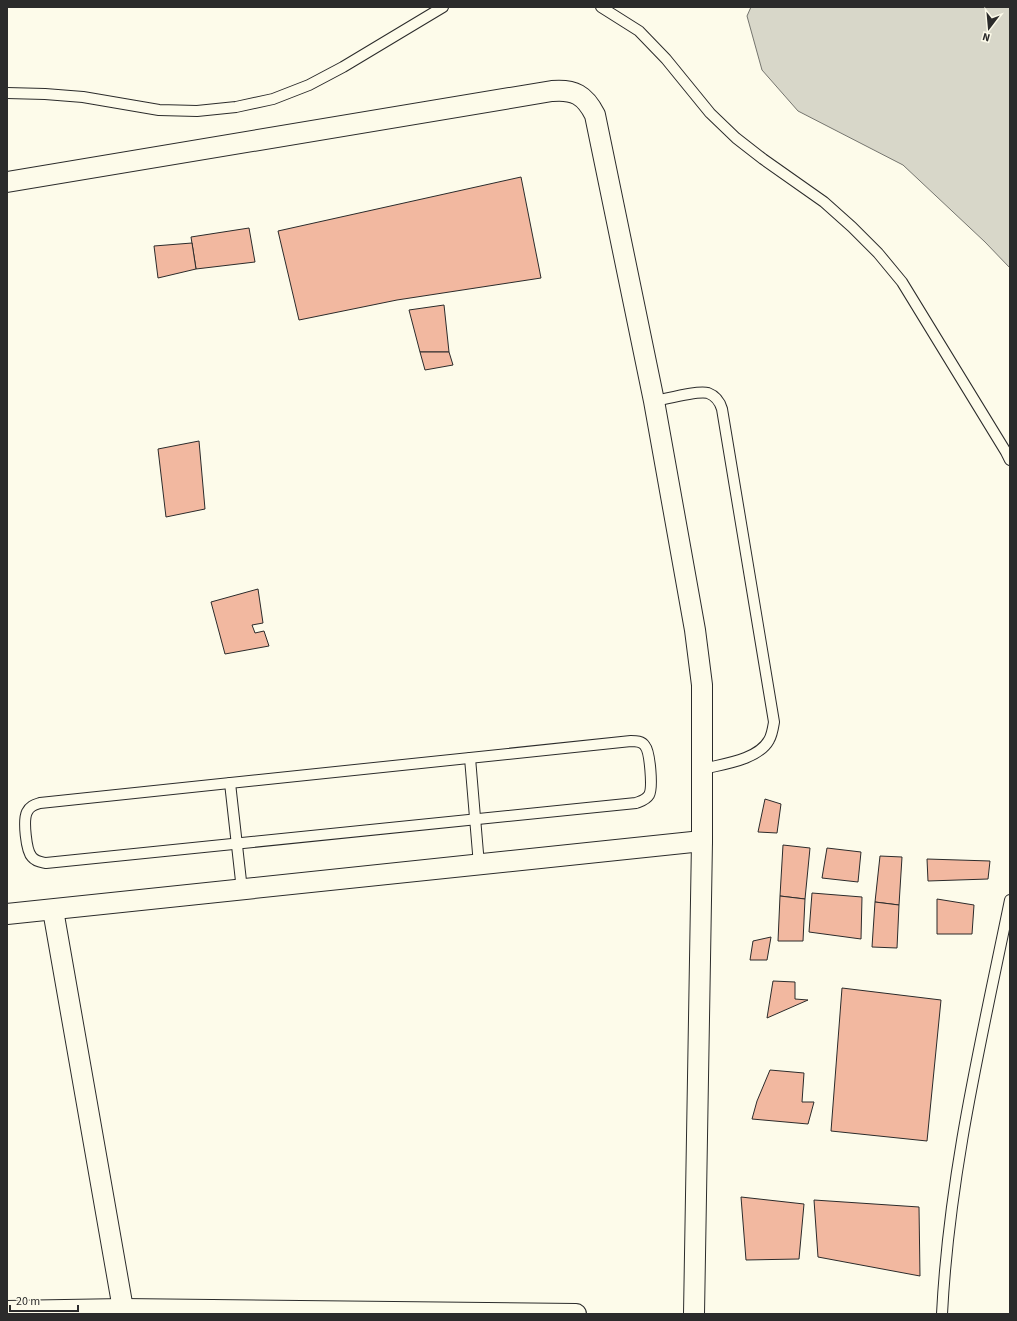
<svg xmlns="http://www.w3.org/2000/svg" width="1017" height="1321" font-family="'Source Sans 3',sans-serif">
	<rect width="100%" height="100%" fill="#fdfbea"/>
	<path fill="#d8d7c9" stroke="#74746e" d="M 751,7 L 1010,7 L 1010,268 L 985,242 L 903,165 L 798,111 L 762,70 L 747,16 Z"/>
	<g fill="#f2b8a0" stroke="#2b2b2b">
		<path d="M 521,177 L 541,278 L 397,300 L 299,320 L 278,231 Z"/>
		<path d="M 249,228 L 255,262 L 196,269 L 191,237 Z"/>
		<path d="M 192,243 L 196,269 L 158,278 L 154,246 Z"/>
		<path d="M 444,305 L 449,352 L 420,352 L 409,310 Z"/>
		<path d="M 420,352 L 449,352 L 453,365 L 425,370 Z"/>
		<path d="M 199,441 L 205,509 L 166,517 L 158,449 Z"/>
		<path d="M 258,589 L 263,623 L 252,625 L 255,633 L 264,631 L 269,646 L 225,654 L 211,602 Z"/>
		<path d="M 765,799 L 781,804 L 777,833 L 758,832 Z"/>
		<path d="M 783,845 L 810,848 L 805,899 L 780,896 Z"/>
		<path d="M 827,848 L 861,852 L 858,882 L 822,878 Z"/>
		<path d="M 880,856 L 902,857 L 899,905 L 875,902 Z"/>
		<path d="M 927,859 L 990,861 L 988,879 L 928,881 Z"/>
		<path d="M 812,893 L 862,897 L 861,939 L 809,932 Z"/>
		<path d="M 780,896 L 805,899 L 803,941 L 778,941 Z"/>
		<path d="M 937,899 L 974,905 L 972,934 L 937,934 Z"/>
		<path d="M 875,902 L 899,905 L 897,948 L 872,947 Z"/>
		<path d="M 771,937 L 767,960 L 750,960 L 753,941 Z"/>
		<path d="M 773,981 L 795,982 L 795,999 L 808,1000 L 767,1018 Z"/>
		<path d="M 842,988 L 941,1000 L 927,1141 L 831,1131 Z"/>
		<path d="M 770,1070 L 804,1073 L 802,1102 L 814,1102 L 808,1124 L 752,1119 L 757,1101 Z"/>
		<path d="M 741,1197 L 804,1204 L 799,1259 L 746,1260 Z"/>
		<path d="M 814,1200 L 919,1207 L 920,1276 L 818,1257 Z"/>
	</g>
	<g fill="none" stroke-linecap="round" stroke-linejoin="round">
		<defs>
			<g id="service">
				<path d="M 601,7 L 639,31 L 666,59 L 710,113 L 736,138 L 763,159 L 824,202 L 852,227 L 878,253 L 902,282 L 1006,452 L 1010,460"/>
				<path d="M 7,93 L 45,94 L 83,97 L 159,110 L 197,111 L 236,107 L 273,99 L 309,85 L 343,67 L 443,7"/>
				<path d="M 654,401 C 666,399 698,390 708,393 C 716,396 720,402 722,409 L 774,722 C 773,728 772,735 769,740 C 758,760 723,764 703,769"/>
				<path d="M 631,741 C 636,741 642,741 645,746 C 650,752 653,788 649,795 C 646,800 641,801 636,803 L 46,863 C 41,862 36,862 32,857 C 26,851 23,820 27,812 C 30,806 34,805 40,803 Z"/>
				<path d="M 470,758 L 479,865"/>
				<path d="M 230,783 L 242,890"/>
				<path d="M 942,1314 C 949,1174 982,1037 1010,900"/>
			</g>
			<g id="minor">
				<path d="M 7,182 L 552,91 C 574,89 585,95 595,115 L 654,401 L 695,630 L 702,685 L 702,841 L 694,1314"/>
				<path d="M 53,910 L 123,1309"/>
				<path d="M 7,914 L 702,841"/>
				<path d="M 7,1311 L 123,1309 L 576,1314"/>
			</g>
		</defs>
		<use href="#service" stroke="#2b2b2b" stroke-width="12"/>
		<use href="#minor" stroke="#2b2b2b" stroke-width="22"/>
		<use href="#service" stroke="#fdfbea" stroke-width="10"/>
		<use href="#minor" stroke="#fdfbea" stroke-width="20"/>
	</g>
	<rect width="1017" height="1321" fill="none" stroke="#2b2b2b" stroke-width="16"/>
	<g transform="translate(989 28) rotate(196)" stroke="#fdfbea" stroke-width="3" paint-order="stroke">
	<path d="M0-3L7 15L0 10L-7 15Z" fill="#2b2b2b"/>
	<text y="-6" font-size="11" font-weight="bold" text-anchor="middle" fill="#2b2b2b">N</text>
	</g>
	<path d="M10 1305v6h68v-6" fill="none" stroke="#2b2b2b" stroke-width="2"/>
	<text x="16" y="1305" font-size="12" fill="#2b2b2b" stroke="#fdfbea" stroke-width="3" paint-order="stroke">20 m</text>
</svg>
